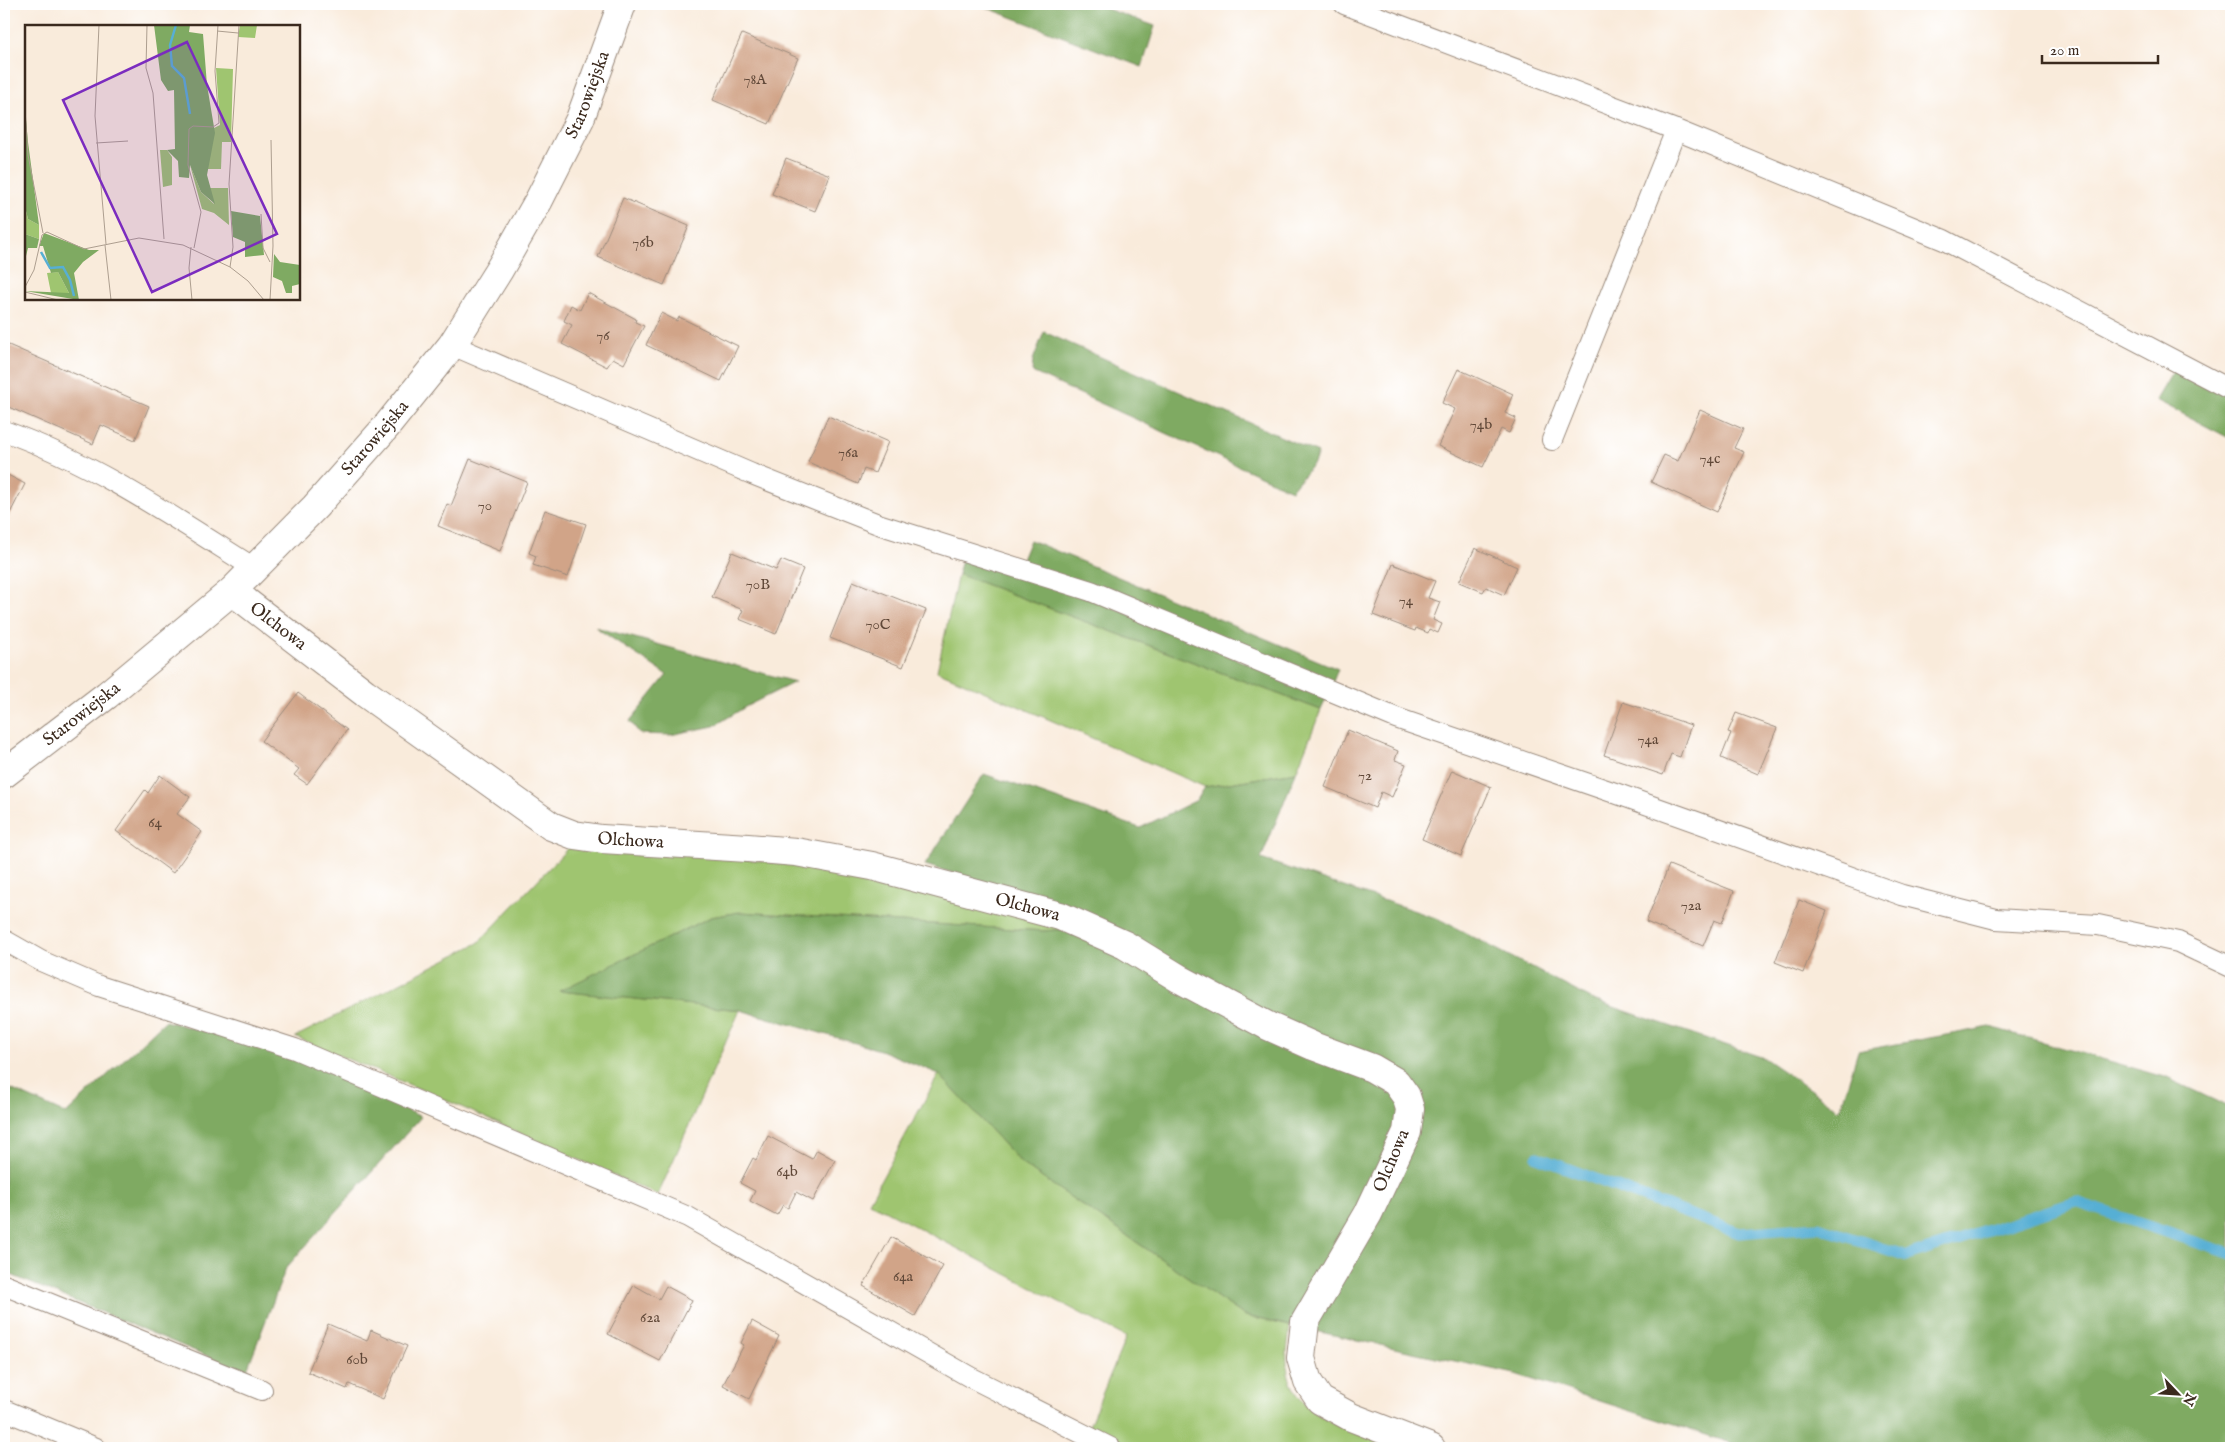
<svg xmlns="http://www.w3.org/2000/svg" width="2235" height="1452" font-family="'IM FELL English',serif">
	<rect width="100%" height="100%" fill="#fff"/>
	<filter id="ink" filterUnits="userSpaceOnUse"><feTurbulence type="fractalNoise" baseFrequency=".02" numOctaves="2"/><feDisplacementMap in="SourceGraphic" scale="10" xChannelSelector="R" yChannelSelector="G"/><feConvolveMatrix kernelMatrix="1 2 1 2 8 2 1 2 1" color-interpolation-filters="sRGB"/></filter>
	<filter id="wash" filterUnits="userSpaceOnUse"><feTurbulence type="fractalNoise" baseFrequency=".0096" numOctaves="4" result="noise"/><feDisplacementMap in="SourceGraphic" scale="20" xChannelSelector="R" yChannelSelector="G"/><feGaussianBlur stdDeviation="1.12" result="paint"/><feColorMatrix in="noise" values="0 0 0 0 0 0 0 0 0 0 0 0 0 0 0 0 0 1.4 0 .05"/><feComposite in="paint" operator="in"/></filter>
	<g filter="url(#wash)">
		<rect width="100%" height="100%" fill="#f9ebdb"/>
		<g fill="#9fc570" stroke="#6d7847">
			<path d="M 958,574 L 1321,710 L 1296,772 L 1205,787 L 937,671 Z"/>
			<path d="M 571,845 L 669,851 L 869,873 L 1066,929 L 1044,931 L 740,912 L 711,917 L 560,991 L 740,1010 L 658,1195 L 439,1097 L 295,1037 L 478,943 Z"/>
			<path d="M 939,1074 L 1022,1164 L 1245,1316 L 1290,1326 C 1289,1338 1286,1352 1287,1365 C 1292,1420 1359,1434 1402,1448 L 1134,1448 L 1089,1426 L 1126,1337 L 869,1202 Z"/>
		</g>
		<g fill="#7faa62" stroke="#5d6a40">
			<path d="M 977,4 L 1093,4 L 1155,26 L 1142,67 Z"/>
			<path d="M 1044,332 L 1318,453 L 1314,463 L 1291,490 L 1032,372 L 1033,360 Z"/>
			<path d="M 2175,368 L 2231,397 L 2231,439 L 2156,400 Z"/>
			<path d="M 1030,540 L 1338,669 L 1332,684 L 1021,562 Z"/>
			<path d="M 962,560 L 1090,598 L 1327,697 L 1321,710 L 958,574 Z"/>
			<path d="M 595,627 L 795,682 L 747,706 L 714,726 L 670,735 L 640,734 L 630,721 L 667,675 Z"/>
			<path d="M 1296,772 L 1261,859 L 1439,919 L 1593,1000 L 1764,1058 L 1840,1110 L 1858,1051 L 1990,1027 L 2165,1077 L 2231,1108 L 2231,1448 L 1747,1448 L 1515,1374 L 1245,1316 L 1022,1164 L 939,1074 L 880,1050 L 740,1010 L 559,991 L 711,917 L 740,912 L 1044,931 L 1066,929 L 1040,898 L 925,865 L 984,774 L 1140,828 L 1197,800 L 1205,787 Z"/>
			<path d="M 165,1021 L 293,1055 L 421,1117 L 286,1268 L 246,1372 L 4,1272 L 4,1086 L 66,1114 Z"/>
		</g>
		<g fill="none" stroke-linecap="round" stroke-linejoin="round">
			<path stroke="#57afd4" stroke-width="11" d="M 1537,1157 L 1739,1233 L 1818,1227 L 1907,1256 L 2076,1202 L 2231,1254"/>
		</g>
		<g id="blocks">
			<g fill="#d1a488">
				<path d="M 742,34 L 798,58 L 769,124 L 713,100 Z"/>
				<path d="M 786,158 L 830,175 L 815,211 L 772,194 Z"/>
				<path d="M 623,198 L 689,226 L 664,285 L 598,257 Z"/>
				<path d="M 588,293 L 636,319 L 635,322 L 644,326 L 624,364 L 613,358 L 607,367 L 562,344 L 572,325 L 564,321 L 571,305 L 580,310 Z"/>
				<path d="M 661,313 L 677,321 L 679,317 L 738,346 L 721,381 L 646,345 Z"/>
				<path d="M 4,343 L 149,406 L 135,440 L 101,425 L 93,444 L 4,405 Z"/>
				<path d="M 1458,369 L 1513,394 L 1505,413 L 1516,418 L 1509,433 L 1501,429 L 1483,467 L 1438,446 L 1455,409 L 1442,403 Z"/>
				<path d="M 1700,410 L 1743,429 L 1734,448 L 1744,452 L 1717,512 L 1651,482 L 1664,455 L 1678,461 Z"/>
				<path d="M 828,416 L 888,442 L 875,473 L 864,469 L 858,484 L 808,462 Z"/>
				<path d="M 470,459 L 527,482 L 500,551 L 438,526 L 447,504 L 451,506 Z"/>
				<path d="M 4,473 L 25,484 L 4,525 Z"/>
				<path d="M 545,510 L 586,524 L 568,577 L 533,565 L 536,556 L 529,553 Z"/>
				<path d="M 1475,548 L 1517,567 L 1504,595 L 1486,587 L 1483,592 L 1459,582 Z"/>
				<path d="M 732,552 L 776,570 L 781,560 L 803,569 L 776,634 L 739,619 L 743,610 L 712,597 Z"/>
				<path d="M 1393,564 L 1435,581 L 1428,598 L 1440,602 L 1433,620 L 1442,624 L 1438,633 L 1429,629 L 1428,633 L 1416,628 L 1415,631 L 1373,615 Z"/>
				<path d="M 853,581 L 926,610 L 903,667 L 830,638 Z"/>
				<path d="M 298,693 L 347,730 L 307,784 L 294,775 L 299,769 L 261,741 Z"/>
				<path d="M 1623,702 L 1691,725 L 1680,757 L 1671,754 L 1663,775 L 1604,755 Z"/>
				<path d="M 1736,713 L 1777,728 L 1758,774 L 1721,758 L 1731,733 L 1728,732 Z"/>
				<path d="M 1348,730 L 1398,751 L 1395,760 L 1406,764 L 1392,797 L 1381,792 L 1375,808 L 1325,787 Z"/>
				<path d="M 1452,770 L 1491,787 L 1461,856 L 1422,839 Z"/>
				<path d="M 160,775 L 190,797 L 177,814 L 202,832 L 173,873 L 116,831 L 145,790 L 148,793 Z"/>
				<path d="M 1669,865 L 1734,891 L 1722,923 L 1714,920 L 1703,946 L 1646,922 Z"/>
				<path d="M 1799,900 L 1827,911 L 1803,973 L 1775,962 Z"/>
				<path d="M 768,1136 L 812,1159 L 817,1150 L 835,1160 L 813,1201 L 796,1192 L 788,1208 L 783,1205 L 777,1215 L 750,1201 L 755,1191 L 740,1183 L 753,1158 L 756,1160 Z"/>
				<path d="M 891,1237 L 943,1266 L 915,1316 L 863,1286 Z"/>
				<path d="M 634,1285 L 659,1299 L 666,1286 L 692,1300 L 660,1361 L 608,1334 Z"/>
				<path d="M 752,1321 L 779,1336 L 749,1399 L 723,1385 L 744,1345 L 741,1343 Z"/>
				<path d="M 328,1324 L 367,1341 L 371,1330 L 407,1346 L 383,1399 L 349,1384 L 347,1389 L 308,1372 Z"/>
			</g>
		</g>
	</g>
	<g filter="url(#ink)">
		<use href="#blocks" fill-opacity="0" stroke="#9a8a7c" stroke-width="1"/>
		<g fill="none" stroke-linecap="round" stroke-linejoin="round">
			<defs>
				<g id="lane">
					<path d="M 1344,4 L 1676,130 L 1944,240 L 2231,390"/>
					<path d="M 452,345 L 752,474 L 878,524 L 1091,591 L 1396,718 L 1615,793 L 1902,895 L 1996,919 L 2098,925 L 2178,942 L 2231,967"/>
					<path d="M 4,431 C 94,463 173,517 254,568"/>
					<path d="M 1552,440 L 1676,130"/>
					<path d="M 4,940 L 41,961 L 99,986 L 295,1049 L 688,1217 L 970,1377 L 1111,1448"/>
					<path d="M 4,1285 L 262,1390"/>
					<path d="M 4,1410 L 96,1448"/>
				</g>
				<g id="street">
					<path id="s1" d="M 232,591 L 365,693 L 551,826 L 574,835 L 602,839 L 748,848 L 796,852 L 872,866 L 1060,916 L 1125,945 L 1180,979 L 1268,1026 L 1313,1046 L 1372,1068 L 1396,1082 L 1406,1096 L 1410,1109 L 1407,1132 L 1368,1214 L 1305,1322 L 1301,1358 L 1308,1382 L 1320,1400 L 1351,1417 L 1431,1448"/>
					<path id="s2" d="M 4,774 L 107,695 L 232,591 L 315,507 L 386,427 L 452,345 L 499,270 L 539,200 L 580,119 L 622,4"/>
				</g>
			</defs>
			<use href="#lane" stroke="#9a8a7c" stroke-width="22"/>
			<use href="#street" stroke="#9a8a7c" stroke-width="30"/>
			<use href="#lane" stroke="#fff" stroke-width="20"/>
			<use href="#street" stroke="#fff" stroke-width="28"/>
		</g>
	</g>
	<g text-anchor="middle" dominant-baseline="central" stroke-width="4" stroke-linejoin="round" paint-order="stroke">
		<g font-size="15" fill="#604838">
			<text x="755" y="79">78A</text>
			<text x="643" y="242">76b</text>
			<text x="603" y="335">76</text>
			<text x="1481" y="424">74b</text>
			<text x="848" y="452">76a</text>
			<text x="1710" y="458">74c</text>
			<text x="485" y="505">70</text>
			<text x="758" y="584">70B</text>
			<text x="1406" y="600">74</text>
			<text x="878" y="624">70C</text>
			<text x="1648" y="739">74a</text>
			<text x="1365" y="775">72</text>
			<text x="155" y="822">64</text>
			<text x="1691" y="905">72a</text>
			<text x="787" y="1171">64b</text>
			<text x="903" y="1276">64a</text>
			<text x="650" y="1317">62a</text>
			<text x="357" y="1359">60b</text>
		</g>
		<g font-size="18" fill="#3b2a1e" stroke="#fff">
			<text stroke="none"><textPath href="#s2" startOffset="908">Starowiejska</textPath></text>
			<text stroke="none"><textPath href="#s2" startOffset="502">Starowiejska</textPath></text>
			<text stroke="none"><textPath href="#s1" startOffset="58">Olchowa</textPath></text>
			<text stroke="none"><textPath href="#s2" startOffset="98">Starowiejska</textPath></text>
			<text stroke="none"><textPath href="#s1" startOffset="478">Olchowa</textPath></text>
			<text stroke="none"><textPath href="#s1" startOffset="882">Olchowa</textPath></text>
			<text transform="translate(1392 1161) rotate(-67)">Olchowa</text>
		</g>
	</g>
	<g transform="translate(25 25)">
		<rect width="275" height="275" fill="#f9ebdb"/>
		<path d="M 215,0 L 232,0 L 230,13 L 213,12 ZM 191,43 L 208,44 L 206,117 L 197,117 L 196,144 L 182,144 L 189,103 L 195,100 ZM 135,125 L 142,125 L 147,132 L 147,160 L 138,162 ZM 165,140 L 176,167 L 189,179 L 184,163 L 203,163 L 204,200 L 189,188 L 177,184 ZM 0,182 L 3,194 L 14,200 L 14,214 L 0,209 ZM 33,247 L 44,268 L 26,268 L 22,248 Z" fill="#9fc570"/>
		<path d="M 129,0 L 165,0 L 164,7 L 178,9 L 182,60 L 190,108 L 182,150 L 190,179 L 176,167 L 165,140 L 164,153 L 154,152 L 153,136 L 142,125 L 150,124 L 149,65 L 143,66 L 136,55 ZM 0,84 L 3,117 L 14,200 L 3,194 L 0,182 ZM 206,186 L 235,191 L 239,230 L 220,232 L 220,217 L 208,212 ZM 19,208 L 64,225 L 74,225 L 58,237 L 49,248 L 54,275 L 0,266 L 44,268 L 33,247 L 26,248 L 18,221 L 14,221 ZM 0,209 L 14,214 L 12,223 L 3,223 L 0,235 ZM 249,229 L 255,237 L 275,240 L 275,259 L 267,261 L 267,268 L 261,268 L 257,256 L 248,252 Z" fill="#7faa62"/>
		<path fill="none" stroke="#57afd4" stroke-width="2.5" d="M 151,0 L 145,20 L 147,41 L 159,53 L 165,89M 16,227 L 25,243 L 38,242 L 45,255 L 49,271"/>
		<path fill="none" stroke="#ad9e8f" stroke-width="1" d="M 74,0 L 70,91 L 81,219M 122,0 L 121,43 L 128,68 L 139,214M 192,6 L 213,8M 0,84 L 3,130 L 18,208M 71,118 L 103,116M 236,189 L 238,223 L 245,237M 80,220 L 86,275M 166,222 L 164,243 L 167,275M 169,223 L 176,187 L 163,140 L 164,104 L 168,101 L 188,102 L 194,98 L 190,46 L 193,0M 205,242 L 208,222 L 204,159 L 214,0M 0,262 L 9,245 L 17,210 L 22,207 L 59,224 L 114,213 L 158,220 L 205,242 L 223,256 L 239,275M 0,267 L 33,275M 245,275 L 248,221 L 246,115"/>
		<path fill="#7b2cbf" fill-opacity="0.15" stroke="#7b2cbf" stroke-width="2.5" d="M 162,17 L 252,209 L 127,267 L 38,75 Z"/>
		<rect width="275" height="275" fill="none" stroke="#3b2a1e" stroke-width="2.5"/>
	</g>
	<rect width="2235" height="1452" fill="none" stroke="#fff" stroke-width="20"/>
	<g transform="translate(2178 1394) rotate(115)" stroke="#ffffff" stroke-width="4" paint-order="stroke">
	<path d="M0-4L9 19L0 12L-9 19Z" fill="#3b2a1e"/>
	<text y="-8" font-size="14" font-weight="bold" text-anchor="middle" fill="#3b2a1e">N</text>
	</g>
	<path d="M2042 55v8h116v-8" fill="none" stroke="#3b2a1e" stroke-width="2.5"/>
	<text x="2050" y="55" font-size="15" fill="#3b2a1e" stroke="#ffffff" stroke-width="4" paint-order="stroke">20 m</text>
</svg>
